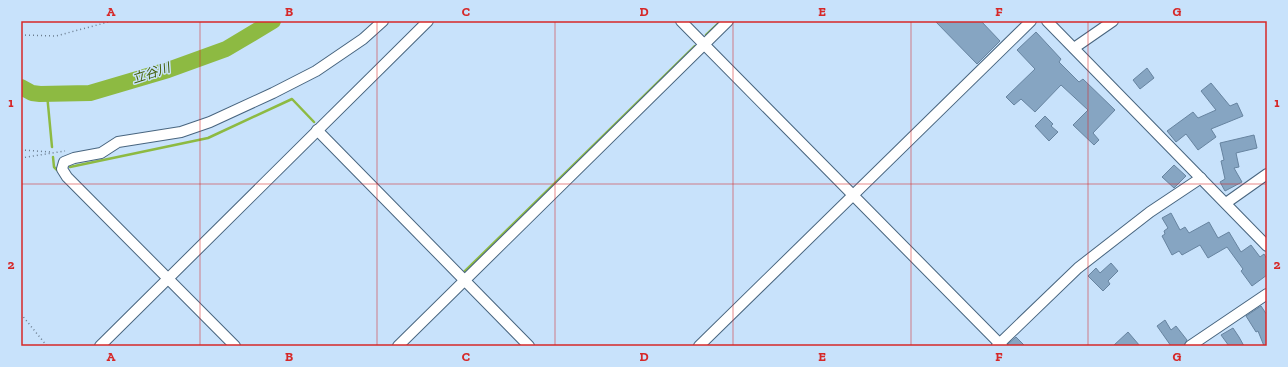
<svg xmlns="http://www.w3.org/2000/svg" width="1288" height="367" font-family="'Zilla Slab','Noto Sans JP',serif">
	<rect width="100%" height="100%" fill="#c8e2fb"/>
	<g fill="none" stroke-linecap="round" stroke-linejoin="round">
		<g stroke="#8dba42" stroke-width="2.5">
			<path d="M 706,35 L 721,21"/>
			<path d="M 47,94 L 52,147"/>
			<path d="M 53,157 L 54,167 L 57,170"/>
			<path d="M 70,167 L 208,138 L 292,99 L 314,122"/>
			<path d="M 463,273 L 695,46"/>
		</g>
		<path stroke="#8dba42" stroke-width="16" d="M 21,87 L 32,93 L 40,94 L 90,93 L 168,70 L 226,49 L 273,21"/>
	</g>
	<g fill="#86a5c2" stroke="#6784a0">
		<path d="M 935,21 L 981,21 L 1000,41 L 977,64 Z"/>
		<path d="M 1036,32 L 1061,59 L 1059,62 L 1079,82 L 1083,79 L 1115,110 L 1093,133 L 1099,140 L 1094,145 L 1073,125 L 1088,110 L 1061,85 L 1035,112 L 1021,99 L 1014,105 L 1006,97 L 1035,69 L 1017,50 Z"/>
		<path d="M 1147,68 L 1154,78 L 1140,89 L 1133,80 Z"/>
		<path d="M 1211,83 L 1230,106 L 1237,103 L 1243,116 L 1211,129 L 1216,137 L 1198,150 L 1186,134 L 1176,142 L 1167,131 L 1193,112 L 1198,118 L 1216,110 L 1201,91 Z"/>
		<path d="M 1045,116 L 1053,124 L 1051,126 L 1058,132 L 1049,141 L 1035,126 Z"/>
		<path d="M 1254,135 L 1257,148 L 1236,153 L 1239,167 L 1234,168 L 1242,182 L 1225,191 L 1220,182 L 1225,179 L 1221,161 L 1224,160 L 1220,143 Z"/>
		<path d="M 1174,165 L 1186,176 L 1174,188 L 1162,177 Z"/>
		<path d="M 1171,213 L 1180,230 L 1185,227 L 1189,233 L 1209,222 L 1218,238 L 1229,232 L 1241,252 L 1251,245 L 1260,257 L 1264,254 L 1267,259 L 1267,275 L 1252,286 L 1241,271 L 1243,269 L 1227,247 L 1208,258 L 1200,245 L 1182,255 L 1179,251 L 1172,255 L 1162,236 L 1165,234 L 1164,231 L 1168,228 L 1162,218 Z"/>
		<path d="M 1111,263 L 1118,271 L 1108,281 L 1110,284 L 1103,291 L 1088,276 L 1096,268 L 1100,273 Z"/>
		<path d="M 1261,306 L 1267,315 L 1267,346 L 1264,346 L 1258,331 L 1256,332 L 1246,316 Z"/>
		<path d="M 1165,320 L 1171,330 L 1176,326 L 1187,340 L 1184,346 L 1171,346 L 1157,326 Z"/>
		<path d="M 1233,328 L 1239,337 L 1244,346 L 1229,346 L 1221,335 Z"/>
		<path d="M 1128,332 L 1140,346 L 1113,346 Z"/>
		<path d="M 1016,337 L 1025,346 L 1008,346 L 1008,344 Z"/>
	</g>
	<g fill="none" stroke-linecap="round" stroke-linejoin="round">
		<defs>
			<g id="minor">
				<path d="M 681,21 L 1002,346"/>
				<path d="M 1047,21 L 1267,246"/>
				<path d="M 1074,48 L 1113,21"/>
				<path d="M 317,130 L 529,346"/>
				<path d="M 1226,203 L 1267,174"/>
				<path d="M 100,346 L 428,21"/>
				<path d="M 235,346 L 67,177 L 62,169 L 64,162 L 74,158 L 101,153 L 118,142 L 181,132 L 210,122 L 273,93 L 316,71 L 363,39 L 383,21"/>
				<path d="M 398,346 L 728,21"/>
				<path d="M 699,346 L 1031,21"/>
				<path d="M 997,346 L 1078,268 L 1150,212 L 1201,178"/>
				<path d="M 1190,346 L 1267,294"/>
			</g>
		</defs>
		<use href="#minor" stroke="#48657f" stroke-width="12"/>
		<g stroke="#6a7c8e" stroke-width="1.5" stroke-dasharray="1 3" stroke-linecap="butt">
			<path d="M 21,35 L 56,36 L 112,21"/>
			<path d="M 21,150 L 51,152"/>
			<path d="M 21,158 L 65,151"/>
			<path d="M 21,314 L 47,346"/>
		</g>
		<use href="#minor" stroke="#fff" stroke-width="10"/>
	</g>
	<path fill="none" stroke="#d62828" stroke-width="1" stroke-opacity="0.55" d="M 200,21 L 200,346M 377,21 L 377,346M 555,21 L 555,346M 733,21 L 733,346M 911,21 L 911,346M 1088,21 L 1088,346M 21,184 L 1267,184"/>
	<g text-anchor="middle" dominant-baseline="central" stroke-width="3" stroke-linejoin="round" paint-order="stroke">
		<g font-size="13" font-style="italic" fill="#435f08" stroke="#c8e2fb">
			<text transform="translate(151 73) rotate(-18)">立谷川</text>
		</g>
	</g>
	<rect width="1288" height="367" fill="none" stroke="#c8e2fb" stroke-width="44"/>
	<rect x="22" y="22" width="1244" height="323" fill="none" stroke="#d62828" stroke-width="1.5"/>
	<g font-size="13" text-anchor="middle" font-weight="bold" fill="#d62828">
		<text x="111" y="16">A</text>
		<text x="289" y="16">B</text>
		<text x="466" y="16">C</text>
		<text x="644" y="16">D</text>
		<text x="822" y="16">E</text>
		<text x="999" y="16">F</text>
		<text x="1177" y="16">G</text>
		<text x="11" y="107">1</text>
		<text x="1277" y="107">1</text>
		<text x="11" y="269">2</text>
		<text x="1277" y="269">2</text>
		<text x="111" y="361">A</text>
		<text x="289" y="361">B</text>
		<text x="466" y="361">C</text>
		<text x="644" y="361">D</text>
		<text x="822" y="361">E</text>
		<text x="999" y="361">F</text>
		<text x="1177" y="361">G</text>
	</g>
</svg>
